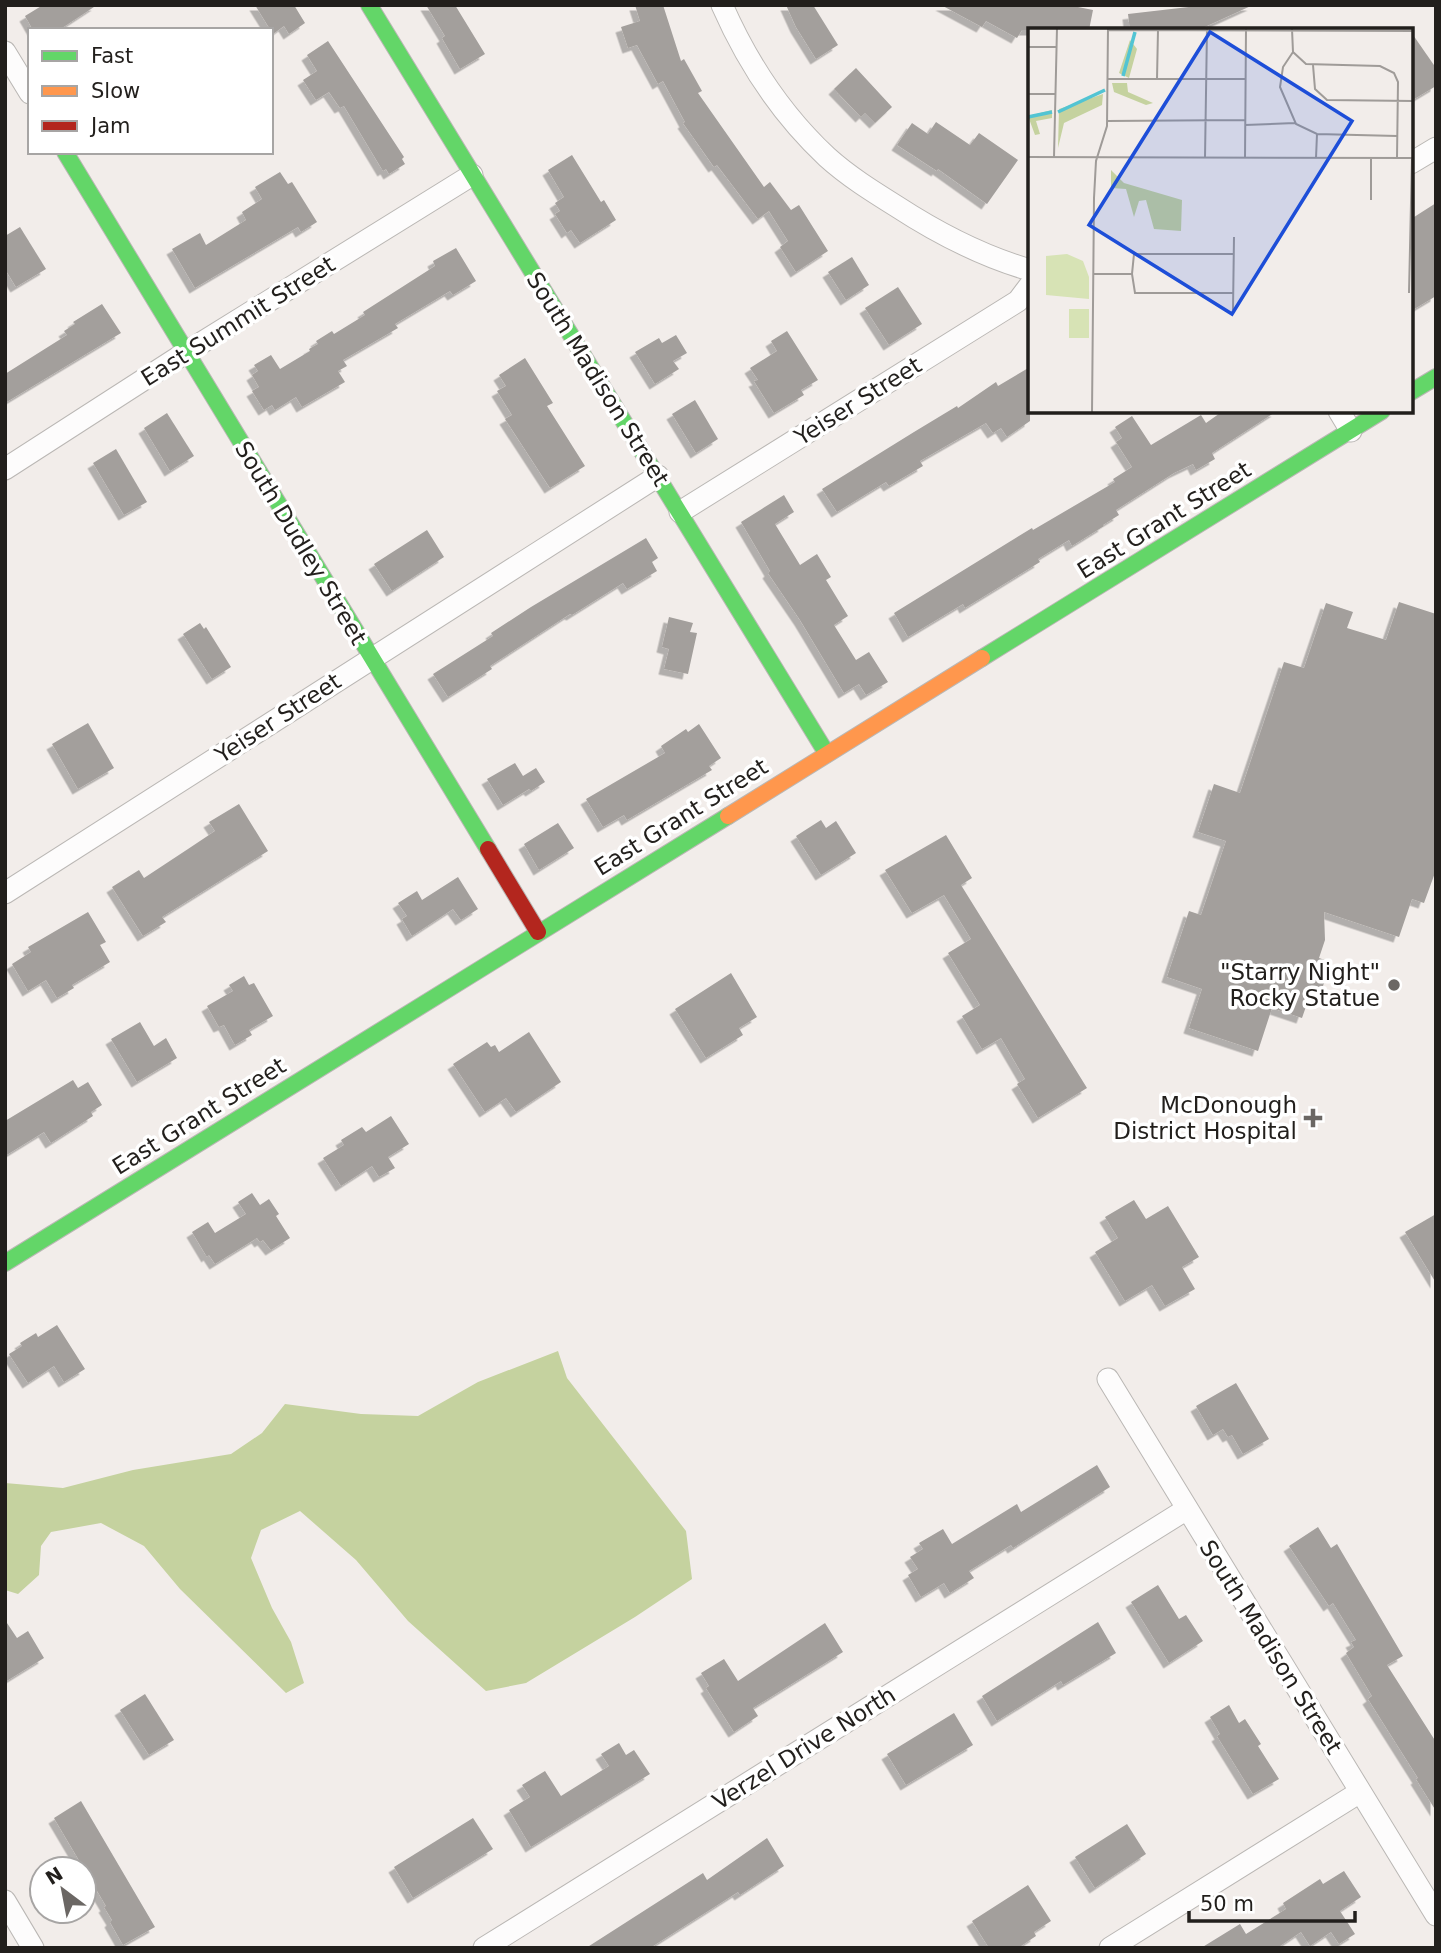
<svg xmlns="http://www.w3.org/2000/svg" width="1441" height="1953" font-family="'DejaVu Sans',sans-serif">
	<defs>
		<filter id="shadow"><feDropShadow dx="-5.5" dy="5.5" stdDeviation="0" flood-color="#0004"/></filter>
	</defs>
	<rect width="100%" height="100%" fill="#f2edea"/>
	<path fill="#c5d29f" d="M 558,1351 L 567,1378 L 686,1531 L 692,1579 L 635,1617 L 526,1683 L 486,1691 L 408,1621 L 356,1560 L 300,1511 L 261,1530 L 251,1558 L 272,1608 L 291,1642 L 304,1683 L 286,1693 L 180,1589 L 144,1546 L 101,1523 L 51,1532 L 41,1546 L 39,1575 L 18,1594 L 5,1590 L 5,1483 L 63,1488 L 133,1470 L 231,1454 L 262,1433 L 285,1404 L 361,1414 L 418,1416 L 478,1382 Z"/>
	<g fill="#a39f9c" filter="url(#shadow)">
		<path d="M 43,5 L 97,5 L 59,30 L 33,30 L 25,16 Z"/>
		<path d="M 255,5 L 294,5 L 305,23 L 289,34 L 284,26 L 273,34 Z"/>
		<path d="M 426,5 L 455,5 L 485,54 L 460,69 L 442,38 L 445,36 Z"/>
		<path d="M 635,5 L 663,5 L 681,61 L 684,59 L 702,91 L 698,93 L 764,187 L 770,182 L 791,210 L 799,205 L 828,251 L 796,272 L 780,247 L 788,241 L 769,211 L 758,219 L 717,165 L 714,167 L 683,123 L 685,122 L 663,81 L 658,84 L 637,45 L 628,48 L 621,27 L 640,21 Z"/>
		<path d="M 786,5 L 813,5 L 838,45 L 816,59 L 796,27 Z"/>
		<path d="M 941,5 L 1068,5 L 1093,10 L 1089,30 L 1022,30 L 1017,38 L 986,21 L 982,27 Z"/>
		<path d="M 1206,5 L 1253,5 L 1198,30 L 1130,30 L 1128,14 Z"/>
		<path d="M 1411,32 L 1436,68 L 1436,86 L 1411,101 Z"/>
		<path d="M 328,41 L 404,157 L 402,159 L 405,164 L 389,174 L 386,169 L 383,171 L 344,106 L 340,108 L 329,92 L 316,100 L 303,80 L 317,71 L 307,55 Z"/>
		<path d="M 856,68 L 892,107 L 875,123 L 865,113 L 861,117 L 834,89 Z"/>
		<path d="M 936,122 L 970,145 L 979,133 L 1018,160 L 987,204 L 938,169 L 937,171 L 897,145 L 912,123 L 928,134 Z"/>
		<path d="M 572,155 L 601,202 L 604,200 L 616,220 L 580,243 L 571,230 L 567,233 L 555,214 L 560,211 L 555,203 L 564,197 L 548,170 Z"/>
		<path d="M 280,172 L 288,184 L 292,182 L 317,222 L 301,232 L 298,227 L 195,288 L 172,249 L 200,233 L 206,245 L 246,220 L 242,212 L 262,199 L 255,187 Z"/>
		<path d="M 1436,203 L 1436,296 L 1411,311 L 1411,219 Z"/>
		<path d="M 20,227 L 46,269 L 16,287 L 5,269 L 5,236 Z"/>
		<path d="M 456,248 L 476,281 L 453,295 L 450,291 L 395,324 L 398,328 L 343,360 L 347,366 L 338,371 L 345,382 L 302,407 L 296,397 L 275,410 L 272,405 L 264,410 L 252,391 L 259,387 L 252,375 L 258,371 L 254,365 L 271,355 L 280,369 L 310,351 L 309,349 L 318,344 L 316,341 L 332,331 L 334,334 L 365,315 L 363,312 L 435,266 L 433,261 Z"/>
		<path d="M 852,257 L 869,285 L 846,300 L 828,272 Z"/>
		<path d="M 898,287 L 922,324 L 889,345 L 865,308 Z"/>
		<path d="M 102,304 L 121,333 L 5,403 L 5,374 L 67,335 L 64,331 L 75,324 L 73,322 Z"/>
		<path d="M 787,331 L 818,380 L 801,390 L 804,395 L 774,413 L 754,381 L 758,380 L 750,368 L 777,351 L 771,341 Z"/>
		<path d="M 676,335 L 687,353 L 673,361 L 679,369 L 655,384 L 635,352 L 659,338 L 662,343 Z"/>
		<path d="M 525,358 L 553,403 L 547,406 L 585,466 L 550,488 L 505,419 L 512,415 L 497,391 L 506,386 L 499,375 Z"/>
		<path d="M 1030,367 L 1030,421 L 1007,437 L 1001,428 L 993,433 L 986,423 L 920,461 L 923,466 L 889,486 L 886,482 L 837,512 L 822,489 L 914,432 L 957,406 L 958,408 L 996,382 L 998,386 Z"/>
		<path d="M 695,400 L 718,439 L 696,453 L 672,414 Z"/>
		<path d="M 1223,411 L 1277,411 L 1212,453 L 1215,459 L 1196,470 L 1193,464 L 1174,473 L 1116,510 L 1119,515 L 1103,525 L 1104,526 L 1072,546 L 1069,540 L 1038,559 L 1040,562 L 965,608 L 963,604 L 908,637 L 894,613 L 1032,528 L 1033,530 L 1115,482 L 1113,479 L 1132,467 L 1116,442 L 1122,438 L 1115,427 L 1132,416 L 1151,445 L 1201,415 L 1206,423 Z"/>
		<path d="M 167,413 L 194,456 L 170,471 L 144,428 Z"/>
		<path d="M 116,449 L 147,502 L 124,515 L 93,463 Z"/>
		<path d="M 784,495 L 794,512 L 775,524 L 800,565 L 817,554 L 831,577 L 826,580 L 848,616 L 834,625 L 856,660 L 869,652 L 888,682 L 866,695 L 859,684 L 844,693 L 800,620 L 768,573 L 770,571 L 741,522 Z"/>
		<path d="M 427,530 L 444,557 L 392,591 L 374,564 Z"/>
		<path d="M 646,538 L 658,558 L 652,562 L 657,571 L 627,589 L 623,583 L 572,615 L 570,614 L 490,666 L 492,669 L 448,697 L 433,674 L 493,636 L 491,633 L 531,607 Z"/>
		<path d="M 1399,602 L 1436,614 L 1436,870 L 1424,903 L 1412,899 L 1399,937 L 1324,912 L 1325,940 L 1319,958 L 1331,962 L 1319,998 L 1310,995 L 1302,1018 L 1272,1008 L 1258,1051 L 1189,1028 L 1202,989 L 1167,977 L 1189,911 L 1201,915 L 1226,841 L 1198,832 L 1214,784 L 1240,793 L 1284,662 L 1304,668 L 1326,603 L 1353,612 L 1347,628 L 1386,640 Z"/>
		<path d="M 669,617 L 693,623 L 690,632 L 697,633 L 688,674 L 664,669 L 669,649 L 662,647 Z"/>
		<path d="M 200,623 L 204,629 L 206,627 L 231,667 L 212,679 L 183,634 Z"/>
		<path d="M 88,723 L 114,768 L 78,789 L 52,744 Z"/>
		<path d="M 699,724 L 721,758 L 709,766 L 712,770 L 627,820 L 624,815 L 603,827 L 586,799 L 665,753 L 661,746 L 686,729 L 688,732 Z"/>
		<path d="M 515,763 L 523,776 L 536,768 L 545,782 L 531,791 L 529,789 L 503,805 L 487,779 Z"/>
		<path d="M 239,804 L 268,851 L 162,917 L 166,922 L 143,936 L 112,887 L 139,870 L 144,878 L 188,849 L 215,831 L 209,822 Z"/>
		<path d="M 821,820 L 826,828 L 836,821 L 856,853 L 821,875 L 796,836 Z"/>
		<path d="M 558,823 L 574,848 L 539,870 L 524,844 Z"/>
		<path d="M 946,835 L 972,878 L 961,885 L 1087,1088 L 1038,1118 L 1017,1084 L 1025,1079 L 1001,1038 L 982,1049 L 962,1016 L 980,1005 L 948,953 L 971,939 L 944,895 L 912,913 L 885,870 Z"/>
		<path d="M 458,877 L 478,909 L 461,920 L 453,909 L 412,936 L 402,919 L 407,916 L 398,903 L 417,891 L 422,900 Z"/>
		<path d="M 88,912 L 106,942 L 100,945 L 110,962 L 72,985 L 74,988 L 57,998 L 46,980 L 28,991 L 12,964 L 31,952 L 28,947 Z"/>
		<path d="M 731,973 L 757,1017 L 739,1028 L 743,1035 L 706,1058 L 675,1009 Z"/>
		<path d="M 244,976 L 249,985 L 254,983 L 273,1016 L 249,1030 L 252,1035 L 235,1045 L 224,1025 L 219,1027 L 207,1006 L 233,991 L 229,985 Z"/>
		<path d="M 140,1022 L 154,1046 L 166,1038 L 177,1058 L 137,1082 L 111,1039 Z"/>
		<path d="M 529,1032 L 561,1082 L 516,1112 L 506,1098 L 485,1112 L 453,1064 L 487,1042 L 491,1047 L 495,1045 L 499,1052 Z"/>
		<path d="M 73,1080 L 78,1088 L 88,1082 L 102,1105 L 91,1112 L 93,1116 L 51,1143 L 44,1132 L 5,1156 L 5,1121 Z"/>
		<path d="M 391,1116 L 409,1144 L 388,1157 L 395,1168 L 379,1177 L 372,1166 L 341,1186 L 323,1158 L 344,1145 L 341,1140 L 362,1127 L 366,1132 Z"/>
		<path d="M 252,1193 L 260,1205 L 269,1199 L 279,1214 L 276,1216 L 290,1238 L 271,1250 L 263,1240 L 260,1242 L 257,1238 L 215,1264 L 209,1255 L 207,1257 L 192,1232 L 208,1222 L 215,1233 L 246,1214 L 238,1202 Z"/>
		<path d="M 1134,1200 L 1146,1219 L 1168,1206 L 1199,1257 L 1182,1267 L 1195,1289 L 1165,1306 L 1152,1285 L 1125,1301 L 1095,1252 L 1118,1238 L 1105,1217 Z"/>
		<path d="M 1436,1214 L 1436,1283 L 1405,1232 Z"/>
		<path d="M 57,1325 L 85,1369 L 64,1382 L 54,1366 L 28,1383 L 9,1354 L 22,1346 L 20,1343 L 36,1333 L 38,1337 Z"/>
		<path d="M 1236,1383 L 1269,1439 L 1243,1454 L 1232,1435 L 1228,1437 L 1223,1429 L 1213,1435 L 1196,1406 Z"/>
		<path d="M 1097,1465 L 1110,1487 L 1013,1548 L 1011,1545 L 969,1571 L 974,1578 L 950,1593 L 944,1583 L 921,1597 L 908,1575 L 918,1569 L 910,1557 L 923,1549 L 919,1543 L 943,1529 L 952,1544 L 1017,1504 L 1021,1512 Z"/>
		<path d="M 1318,1527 L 1331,1548 L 1337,1544 L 1403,1656 L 1387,1665 L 1436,1742 L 1436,1811 L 1416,1779 L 1418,1778 L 1368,1699 L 1372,1696 L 1346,1653 L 1354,1647 L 1351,1642 L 1356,1640 L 1333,1603 L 1329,1606 L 1289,1546 Z"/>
		<path d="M 1158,1585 L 1179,1619 L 1186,1615 L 1203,1641 L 1169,1663 L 1131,1602 Z"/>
		<path d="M 5,1620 L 17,1638 L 28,1631 L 44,1658 L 5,1682 Z"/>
		<path d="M 1098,1622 L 1116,1653 L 1063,1685 L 1061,1681 L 997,1721 L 982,1696 Z"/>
		<path d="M 825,1623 L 843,1652 L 753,1708 L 758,1716 L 734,1732 L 706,1688 L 709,1686 L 701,1673 L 724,1659 L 738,1681 Z"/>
		<path d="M 145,1694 L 174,1740 L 149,1755 L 120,1710 Z"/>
		<path d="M 1229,1705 L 1239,1723 L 1245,1719 L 1261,1744 L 1258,1746 L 1279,1779 L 1253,1794 L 1217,1736 L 1220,1734 L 1210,1717 Z"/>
		<path d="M 954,1713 L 973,1745 L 906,1785 L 887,1754 Z"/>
		<path d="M 619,1743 L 626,1755 L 634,1750 L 650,1774 L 531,1847 L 509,1810 L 530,1797 L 522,1785 L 545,1771 L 561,1796 L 609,1766 L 601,1754 Z"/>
		<path d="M 81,1801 L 155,1927 L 123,1945 L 110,1922 L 112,1920 L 104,1907 L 106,1906 L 54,1818 Z"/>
		<path d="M 473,1818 L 493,1849 L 413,1898 L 394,1867 Z"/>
		<path d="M 1127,1824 L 1146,1854 L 1095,1888 L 1075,1857 Z"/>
		<path d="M 767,1838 L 784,1866 L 740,1895 L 738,1892 L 650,1948 L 586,1948 L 703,1873 L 707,1880 Z"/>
		<path d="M 1344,1871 L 1361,1897 L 1340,1911 L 1355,1934 L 1339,1944 L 1331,1932 L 1310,1946 L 1301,1932 L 1277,1948 L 1201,1948 L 1240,1924 L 1246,1934 L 1286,1909 L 1283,1903 L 1320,1879 L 1323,1884 Z"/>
		<path d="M 1028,1885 L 1051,1921 L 1034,1932 L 1036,1936 L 1018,1948 L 989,1948 L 972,1921 Z"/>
	</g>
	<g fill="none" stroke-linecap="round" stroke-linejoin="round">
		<defs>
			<g id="street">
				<path d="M 722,5 C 747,62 781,114 827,157 C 848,176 872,191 896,206 C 939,234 981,256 1030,270"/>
				<path d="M 5,52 L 30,93"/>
				<path d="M 1411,163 L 1436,148"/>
				<path d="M 1339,411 L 1351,431"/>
				<path d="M 5,469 L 185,353 L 472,175"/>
				<path d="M 680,512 L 1018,301 L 1030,285"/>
				<path d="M 5,893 L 658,476"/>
				<path d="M 1108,1379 L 1436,1915"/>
				<path d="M 5,1901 L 33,1948"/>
				<path d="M 484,1948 L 1187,1509"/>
				<path d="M 1110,1948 L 1360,1792"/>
			</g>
			<g id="fast">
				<path d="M 369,5 L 827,754"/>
				<path d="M 65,152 L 488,849"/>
				<path d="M 1411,392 L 1436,377"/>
				<path d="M 982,658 L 1382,411"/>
				<path d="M 5,1263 L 728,816"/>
			</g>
			<path id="slow" d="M 728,816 L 982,658"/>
			<path id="jam" d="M 488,849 L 538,932"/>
		</defs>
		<use href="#street" stroke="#bab7b4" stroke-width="23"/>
		<use href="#fast" stroke="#bab7b4" stroke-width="18"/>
		<use href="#slow" stroke="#bab7b4" stroke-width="18"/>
		<use href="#jam" stroke="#bab7b4" stroke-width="18"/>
		<use href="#street" stroke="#fdfcfc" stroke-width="21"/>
		<use href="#fast" stroke="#63d668" stroke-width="16"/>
		<use href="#slow" stroke="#ff974d" stroke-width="16"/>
		<use href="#jam" stroke="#b3261e" stroke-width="16"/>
	</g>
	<g fill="#6b6764" stroke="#fff" stroke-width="2.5">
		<circle cx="1394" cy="985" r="7"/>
		<path d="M1309.5 1107.5h7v7h7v7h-7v7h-7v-7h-7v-7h7z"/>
	</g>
	<g text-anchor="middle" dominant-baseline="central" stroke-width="7" stroke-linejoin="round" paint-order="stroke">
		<g font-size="23" fill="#221f1c" stroke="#fff">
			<text transform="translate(238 321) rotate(-32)">East Summit Street</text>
			<text transform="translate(598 379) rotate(58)">South Madison Street</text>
			<text transform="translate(858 401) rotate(-32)">Yeiser Street</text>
			<text transform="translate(1164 520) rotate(-32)">East Grant Street</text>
			<text transform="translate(301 543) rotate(59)">South Dudley Street</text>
			<text transform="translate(278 718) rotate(-33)">Yeiser Street</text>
			<text transform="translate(681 817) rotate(-32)">East Grant Street</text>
			<text transform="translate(199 1116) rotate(-32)">East Grant Street</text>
			<text transform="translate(1271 1647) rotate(58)">South Madison Street</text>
			<text transform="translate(804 1748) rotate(-32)">Verzel Drive North</text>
		</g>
		<g font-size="23" fill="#221f1c" stroke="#fff" text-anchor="end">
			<text x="1380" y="972">"Starry Night"<tspan x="1380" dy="26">Rocky Statue</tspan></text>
			<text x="1297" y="1105">McDonough<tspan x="1297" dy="26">District Hospital</tspan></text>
		</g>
	</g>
	<g transform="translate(1028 28)">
		<rect width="385" height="385" fill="#f2edea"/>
		<path d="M 39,226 L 55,233 L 61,249 L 61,271 L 18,267 L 18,228 ZM 41,281 L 61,281 L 61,310 L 41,310 Z" fill="#d7e3b5"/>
		<path d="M 102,12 L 109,21 L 101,50 L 91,45 ZM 84,55 L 99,55 L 100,64 L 125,75 L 118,77 L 86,64 ZM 75,66 L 74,77 L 36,95 L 30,120 L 31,81 ZM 24,82 L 24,90 L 8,93 L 12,106 L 7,107 L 0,88 ZM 83,142 L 96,155 L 154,172 L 153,203 L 126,201 L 118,172 L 111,173 L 106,189 L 98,161 L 83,160 Z" fill="#c5d29f"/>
		<path fill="none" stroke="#52c4d3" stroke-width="3.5" d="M 95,48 L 107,4M 30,84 L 77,62M 0,89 L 24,84"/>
		<path fill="none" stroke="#9f9b98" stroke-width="2" d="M 264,1 L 265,24 L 278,36 L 352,38 L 366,45 L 370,54 L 369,130M 80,2 L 385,3M 0,19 L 29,19M 265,24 L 255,39 L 252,59 L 268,96 L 289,106 L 369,108M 285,37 L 287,61 L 299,72 L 385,73M 80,51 L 217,51M 129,51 L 130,2M 0,66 L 28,66M 79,93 L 217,92M 217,97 L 267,95M 0,129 L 385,130M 26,129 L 29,0M 177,129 L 179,1M 217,130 L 218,1M 288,130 L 289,106M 343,172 L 343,130M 65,246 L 104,246M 205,265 L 107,265 L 104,246 L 106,226 L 206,226M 381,265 L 384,130M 205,282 L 206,209M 64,385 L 66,170 L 68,133 L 79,98 L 80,0"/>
		<path fill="#1d4ed8" fill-opacity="0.15" stroke="#1d4ed8" stroke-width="3.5" d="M 182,4 L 324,93 L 204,286 L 61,197 Z"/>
		<rect width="385" height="385" fill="none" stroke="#221f1c" stroke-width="3.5"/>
	</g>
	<rect width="1441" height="1953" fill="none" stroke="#221f1c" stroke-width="14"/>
	<rect x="28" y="28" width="245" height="126" fill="#ffffff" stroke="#a7a5a4" stroke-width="2"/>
	<rect x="42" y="51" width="35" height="10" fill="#63d668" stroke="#a7a5a4" stroke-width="2"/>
	<text x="91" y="63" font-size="21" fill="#221f1c">Fast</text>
	<rect x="42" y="86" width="35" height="10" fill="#ff974d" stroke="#a7a5a4" stroke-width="2"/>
	<text x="91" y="98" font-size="21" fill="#221f1c">Slow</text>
	<rect x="42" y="121" width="35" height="10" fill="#b3261e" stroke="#a7a5a4" stroke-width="2"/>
	<text x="91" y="133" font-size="21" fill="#221f1c">Jam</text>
	<g transform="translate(63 1890) rotate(328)"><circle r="33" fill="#ffffff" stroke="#a7a5a4" stroke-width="2"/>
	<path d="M0-5L12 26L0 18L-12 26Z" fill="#6b6764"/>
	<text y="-10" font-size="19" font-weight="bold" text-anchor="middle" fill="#221f1c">N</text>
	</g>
	<path d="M1189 1911v10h166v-10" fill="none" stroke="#221f1c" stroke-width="3.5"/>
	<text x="1200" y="1911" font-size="21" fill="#221f1c" stroke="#ffffff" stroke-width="5" paint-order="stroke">50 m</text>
</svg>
